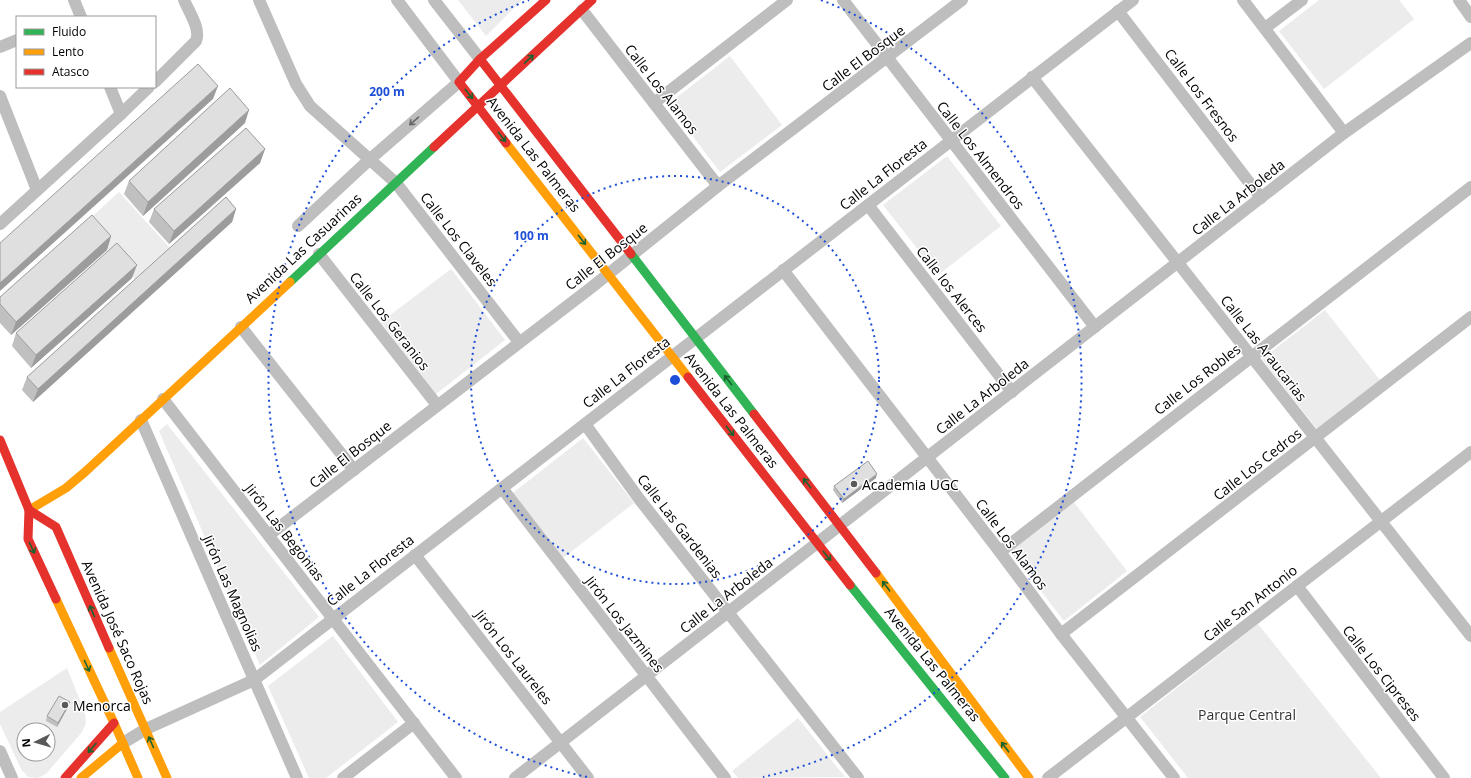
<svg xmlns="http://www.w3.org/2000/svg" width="1471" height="778" font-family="'Open Sans',sans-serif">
	<rect width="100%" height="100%" fill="#fff"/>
	<g fill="#ececec" fill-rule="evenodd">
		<path d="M 458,0 L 522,0 L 486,36 Z"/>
		<path d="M 1319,0 L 1399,0 L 1414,19 L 1324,89 L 1279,31 Z"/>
		<path d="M 730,56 L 782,125 L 720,172 L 668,104 Z"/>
		<path d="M 947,156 L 1001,226 L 938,275 L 883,205 Z"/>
		<path d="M 119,192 L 170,248 L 135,279 L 85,223 Z"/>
		<path d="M 451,269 L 505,340 L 436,394 L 381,322 Z"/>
		<path d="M 1325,310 L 1380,380 L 1317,429 L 1262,359 Z"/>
		<path d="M 167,424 L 319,617 L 260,665 L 159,431 Z"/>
		<path d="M 583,438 L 634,503 L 563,558 L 513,493 Z"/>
		<path d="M 1073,501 L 1127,571 L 1064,621 L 1010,551 Z"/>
		<path d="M 1258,624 L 1381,778 L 1188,778 L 1140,717 Z"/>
		<path d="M 333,636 L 398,722 L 326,778 L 309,778 L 268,686 Z"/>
		<path d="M 67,668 L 85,713 L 86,723 L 82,732 L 46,774 L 38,778 L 28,777 L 21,769 L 0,724 L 0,712 ZM 24,730 L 48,730 L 48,754 L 24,754 Z"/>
		<path d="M 798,718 L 845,777 L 738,778 L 732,771 Z"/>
	</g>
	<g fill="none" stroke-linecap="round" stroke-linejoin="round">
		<g stroke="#bebebe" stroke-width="12">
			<path d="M 74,0 L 81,17"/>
			<path d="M 259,0 L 296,84 L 310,106 L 396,183 L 519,342"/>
			<path d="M 434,0 L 480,59"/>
			<path d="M 843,0 L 1095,327"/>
			<path d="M 1243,0 L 1344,133"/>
			<path d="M 1459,0 L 1471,17"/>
			<path d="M 582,10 L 718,186"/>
			<path d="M 1118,11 L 1261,198"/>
			<path d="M 1265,28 L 1302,0"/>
			<path d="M 0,47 L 17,40"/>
			<path d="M 1032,77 L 1471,636"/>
			<path d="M 155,82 L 196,41 C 201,29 189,12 184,0"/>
			<path d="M 110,87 L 121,114"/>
			<path d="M 0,96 L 37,190"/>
			<path d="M 654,103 L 787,0"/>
			<path d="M 868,205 L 1012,392"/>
			<path d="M 0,224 L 121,114 L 149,87"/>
			<path d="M 298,226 L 369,160 L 459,82 L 397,0"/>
			<path d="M 319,254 L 437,405"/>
			<path d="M 783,270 L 1000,552 L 1061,634 L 1174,778"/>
			<path d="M 241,327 L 354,470"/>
			<path d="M 163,399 L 456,778"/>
			<path d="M 141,420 L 297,778"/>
			<path d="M 585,424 L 640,500 L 858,778"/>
			<path d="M 502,488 L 725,778"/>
			<path d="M 269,535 L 592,287 L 718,186 L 962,0"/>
			<path d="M 1000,552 L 1471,187"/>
			<path d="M 415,555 L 588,778"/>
			<path d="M 1297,586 L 1444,778"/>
			<path d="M 1061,634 L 1471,317"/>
			<path d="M 123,743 L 146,729 L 254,680 L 1133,0"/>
			<path d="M 0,751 L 12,778"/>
			<path d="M 343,778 L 414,723"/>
			<path d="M 515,778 L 1344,133 L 1471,43"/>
			<path d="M 1048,778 L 1471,452"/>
		</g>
		<g stroke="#30b455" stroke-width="9">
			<path d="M 631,254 L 754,414"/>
			<path d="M 290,282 L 434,147"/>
			<path d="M 850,585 L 1005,778"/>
		</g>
		<g stroke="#ff9f0a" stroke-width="9">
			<path d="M 506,143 L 688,377"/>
			<path d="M 29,510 L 66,488 L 85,472 L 290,282"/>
			<path d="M 876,573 L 1029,778"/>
			<path d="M 56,599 L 114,723 L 138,778"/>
			<path d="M 109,648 L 167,778"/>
			<path d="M 81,778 L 123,743"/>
		</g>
		<g stroke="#e5322d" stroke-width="9">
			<path d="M 480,59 L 631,254"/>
			<path d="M 506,143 L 459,82 L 480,59 L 546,0"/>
			<path d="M 434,147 L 592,0"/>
			<path d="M 688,377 L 850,585"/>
			<path d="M 754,414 L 876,573"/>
			<path d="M 0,440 L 29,510 L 28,539 L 56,599"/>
			<path d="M 29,510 L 56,527 L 109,648"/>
			<path d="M 65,778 L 114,723"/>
		</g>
	</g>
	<g fill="#c0c0c0">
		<path d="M 245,123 L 143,216 L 124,194 L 129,181 Z"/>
		<path d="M 265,149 L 260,163 L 169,244 L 149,222 L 154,209 Z"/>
		<path d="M 236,209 L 232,222 L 33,402 L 22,390 L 27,377 Z"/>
		<path d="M 111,236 L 107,250 L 11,335 L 0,323 L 0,297 Z"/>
		<path d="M 132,278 L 31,368 L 12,346 L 16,333 Z"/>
		<path d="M 876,478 L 842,503 L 833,490 L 834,486 Z"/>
		<path d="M 68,707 L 57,727 L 46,721 L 47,716 Z"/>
	</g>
	<g fill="#9c9c9c">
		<path d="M 218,86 L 213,99 L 0,291 L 0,283 Z"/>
		<path d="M 249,110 L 245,123 L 143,216 L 148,202 Z"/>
		<path d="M 265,149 L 260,163 L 169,244 L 174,231 Z"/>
		<path d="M 236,209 L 232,222 L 33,402 L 38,389 Z"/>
		<path d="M 111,236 L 107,250 L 11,335 L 16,322 Z"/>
		<path d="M 137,265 L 132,278 L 31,368 L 36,355 Z"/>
		<path d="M 877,474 L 876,478 L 842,503 L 844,499 Z"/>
		<path d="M 70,702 L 68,707 L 57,727 L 58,723 Z"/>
	</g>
	<g fill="#dfdfdf" stroke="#9c9c9c">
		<path d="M 198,64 L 218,86 L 0,283 L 0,243 Z"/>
		<path d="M 230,88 L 249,110 L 148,202 L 129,181 Z"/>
		<path d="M 246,128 L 265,149 L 174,231 L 154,209 Z"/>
		<path d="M 226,197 L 236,209 L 38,389 L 27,377 Z"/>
		<path d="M 92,215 L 111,236 L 16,322 L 0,304 L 0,297 Z"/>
		<path d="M 117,243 L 137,265 L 36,355 L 16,333 Z"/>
		<path d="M 868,461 L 877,474 L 844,499 L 834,486 Z"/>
		<path d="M 59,696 L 70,702 L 58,723 L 47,716 Z"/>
	</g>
	<defs><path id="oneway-shaft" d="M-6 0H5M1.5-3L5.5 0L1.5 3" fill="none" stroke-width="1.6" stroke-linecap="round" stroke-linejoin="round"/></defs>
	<g stroke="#1a632f">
		<use href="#oneway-shaft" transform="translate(529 59) rotate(-43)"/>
		<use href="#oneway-shaft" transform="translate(469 94) rotate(51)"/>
		<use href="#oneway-shaft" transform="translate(502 137) rotate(52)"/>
		<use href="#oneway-shaft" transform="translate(582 240) rotate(52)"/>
		<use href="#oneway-shaft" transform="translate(728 380) rotate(-128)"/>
		<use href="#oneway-shaft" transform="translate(730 431) rotate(52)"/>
		<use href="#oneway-shaft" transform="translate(807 483) rotate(-128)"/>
		<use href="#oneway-shaft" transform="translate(32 548) rotate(65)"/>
		<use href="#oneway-shaft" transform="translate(827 556) rotate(51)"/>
		<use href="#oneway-shaft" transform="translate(886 586) rotate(-127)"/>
		<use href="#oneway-shaft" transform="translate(92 611) rotate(-114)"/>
		<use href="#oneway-shaft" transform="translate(87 666) rotate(65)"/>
		<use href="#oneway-shaft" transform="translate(151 742) rotate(-114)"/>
		<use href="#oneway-shaft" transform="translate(1005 747) rotate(-127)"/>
		<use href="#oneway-shaft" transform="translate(92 748) rotate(131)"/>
	</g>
	<use stroke="#686868" href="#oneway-shaft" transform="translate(414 121) rotate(139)"/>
	<g fill="none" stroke="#1d4ed8" stroke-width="2" stroke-dasharray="2 4">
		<circle cx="675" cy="380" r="204"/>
		<path d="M587 777A407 407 0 0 1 529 0M821 0A407 407 0 0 1 763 777"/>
	</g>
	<g fill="#595959" stroke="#fff" stroke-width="1.5">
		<circle cx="854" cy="484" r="4"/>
		<circle cx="65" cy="705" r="4"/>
	</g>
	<g text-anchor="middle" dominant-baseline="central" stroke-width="3" stroke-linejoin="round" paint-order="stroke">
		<g font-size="14" fill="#000" stroke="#fff">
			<text transform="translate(863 58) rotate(-37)">Calle El Bosque</text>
			<text transform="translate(662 89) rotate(52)">Calle Los Alamos</text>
			<text transform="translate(1202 95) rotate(53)">Calle Los Fresnos</text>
			<text transform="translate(534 154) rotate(52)">Avenida Las Palmeras</text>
			<text transform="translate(981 155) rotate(52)">Calle Los Almendros</text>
			<text transform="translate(883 174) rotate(-38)">Calle La Floresta</text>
			<text transform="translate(1238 197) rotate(-38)">Calle La Arboleda</text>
			<text transform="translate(459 239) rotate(52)">Calle Los Claveles</text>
			<text transform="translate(303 248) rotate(-43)">Avenida Las Casuarinas</text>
			<text transform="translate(606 256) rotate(-38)">Calle El Bosque</text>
			<text transform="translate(952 289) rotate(52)">Calle los Alerces</text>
			<text transform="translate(390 321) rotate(52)">Calle Los Geranios</text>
			<text transform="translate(1264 348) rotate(52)">Calle Las Araucarias</text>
			<text transform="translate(626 372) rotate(-38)">Calle La Floresta</text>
			<text transform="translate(1197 379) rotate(-38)">Calle Los Robles</text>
			<text transform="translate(982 396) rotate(-38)">Calle La Arboleda</text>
			<text transform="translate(732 410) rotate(52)">Avenida Las Palmeras</text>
			<text transform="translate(350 454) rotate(-38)">Calle El Bosque</text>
			<text transform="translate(1257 464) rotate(-38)">Calle Los Cedros</text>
			<text transform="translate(680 526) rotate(52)">Calle Las Gardenias</text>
			<text transform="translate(285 532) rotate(52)">Jirón Las Begonias</text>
			<text transform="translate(1012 544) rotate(53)">Calle Los Alamos</text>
			<text transform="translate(370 570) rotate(-38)">Calle La Floresta</text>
			<text transform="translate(233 593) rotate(66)">Jirón Las Magnolias</text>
			<text transform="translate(726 595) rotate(-38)">Calle La Arboleda</text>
			<text transform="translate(1250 603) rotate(-38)">Calle San Antonio</text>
			<text transform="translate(625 624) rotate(52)">Jirón Los Jazmines</text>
			<text transform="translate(118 632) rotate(66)">Avenida José Saco Rojas</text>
			<text transform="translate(514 657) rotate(52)">Jirón Los Laureles</text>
			<text transform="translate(933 664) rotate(51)">Avenida Las Palmeras</text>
			<text transform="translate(1382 673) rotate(52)">Calle Los Cipreses</text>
		</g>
		<g font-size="14" fill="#000" stroke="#fff" text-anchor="start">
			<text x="862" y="484">Academia UGC</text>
			<text x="73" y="705">Menorca</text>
		</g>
		<g font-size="14" fill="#333" stroke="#fff">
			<text x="1247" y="714">Parque Central</text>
		</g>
	</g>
	<circle cx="675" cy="380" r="6" fill="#1d4ed8" stroke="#fff" stroke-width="2"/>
	<g font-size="12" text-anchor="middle" font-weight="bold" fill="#1d4ed8" stroke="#fff" stroke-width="3" stroke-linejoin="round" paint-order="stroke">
		<text x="387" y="96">200 m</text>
		<text x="531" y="240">100 m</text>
	</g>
	<rect x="16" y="16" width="140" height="72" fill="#ffffff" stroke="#999999"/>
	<rect x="24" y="29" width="20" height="6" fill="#30b455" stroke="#999999"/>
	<text x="52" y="36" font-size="12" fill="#000000">Fluido</text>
	<rect x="24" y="49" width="20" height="6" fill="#ff9f0a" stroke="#999999"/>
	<text x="52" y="56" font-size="12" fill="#000000">Lento</text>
	<rect x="24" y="69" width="20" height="6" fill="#e5322d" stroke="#999999"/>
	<text x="52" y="76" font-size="12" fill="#000000">Atasco</text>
	<g transform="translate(36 742) rotate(265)"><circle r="19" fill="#ffffff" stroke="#999999"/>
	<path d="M0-3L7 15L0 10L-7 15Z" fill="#595959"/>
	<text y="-6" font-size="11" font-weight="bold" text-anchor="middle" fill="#000000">N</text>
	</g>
</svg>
